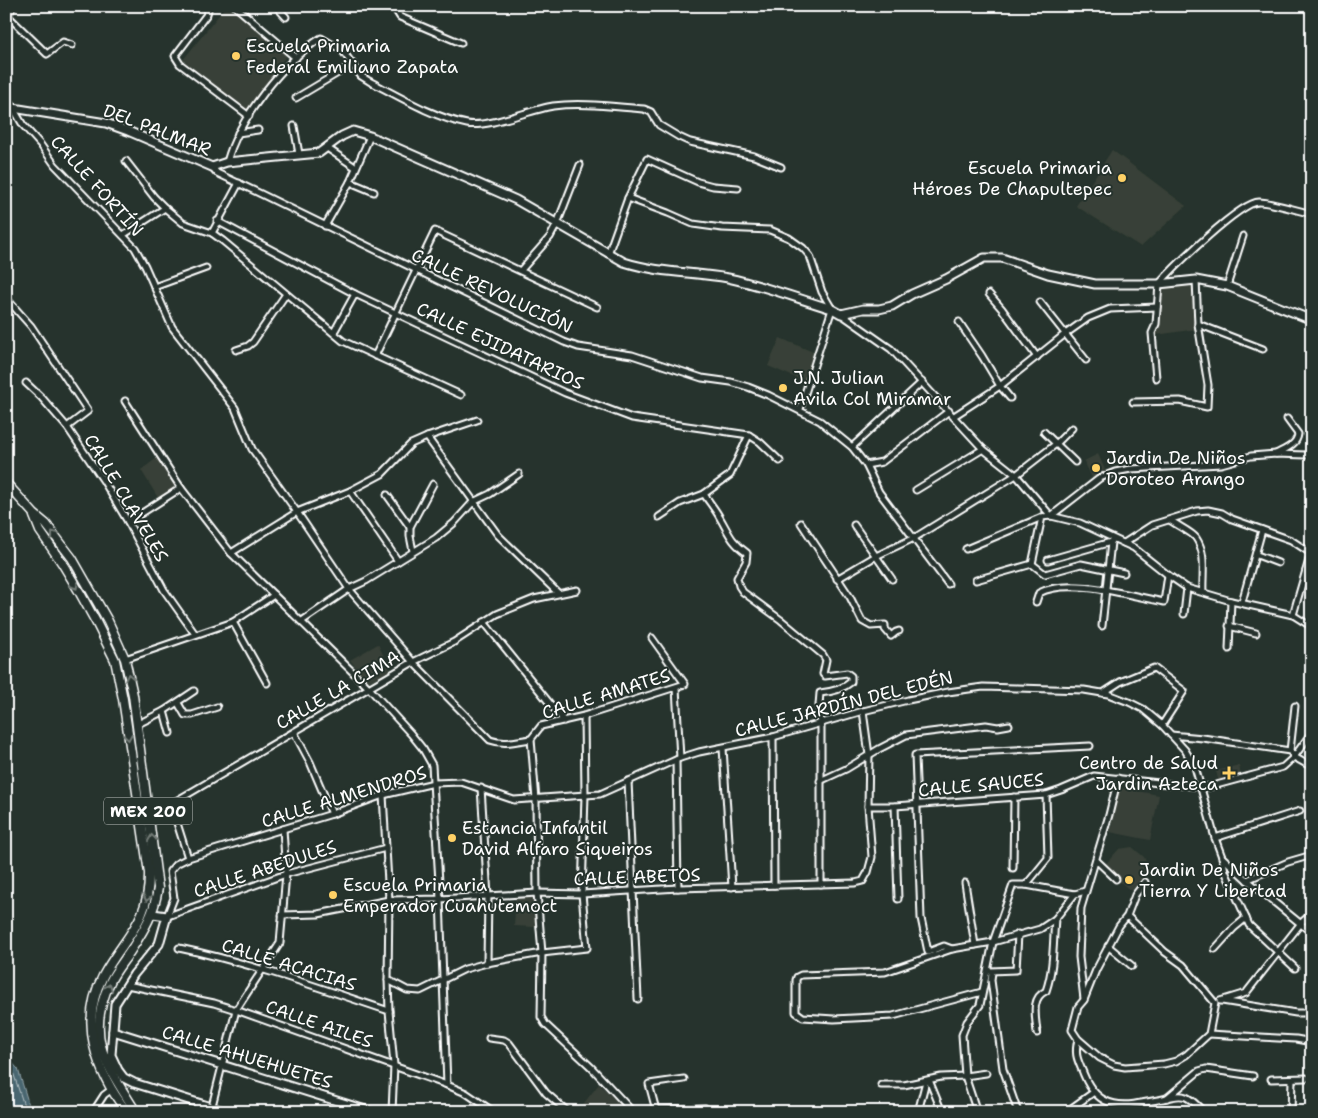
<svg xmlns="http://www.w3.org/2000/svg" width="1318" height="1118" font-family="'Shantell Sans',sans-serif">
	<rect width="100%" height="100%" fill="#26332d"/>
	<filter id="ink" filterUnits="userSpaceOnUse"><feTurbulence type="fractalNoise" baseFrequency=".02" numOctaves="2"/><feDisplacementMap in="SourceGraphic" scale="10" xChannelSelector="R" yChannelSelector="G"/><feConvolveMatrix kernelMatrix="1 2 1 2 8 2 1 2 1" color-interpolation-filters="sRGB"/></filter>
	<g filter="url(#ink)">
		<g fill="#384137">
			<path d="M 226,6 L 232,6 L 288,53 L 247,111 L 183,60 Z"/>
			<path d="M 1112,150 L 1186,206 L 1141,247 L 1076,206 Z"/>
			<path d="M 1195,284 L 1197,329 L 1156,335 L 1160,285 Z"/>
			<path d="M 780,338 L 813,352 L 806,382 L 768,366 Z"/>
			<path d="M 1098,454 L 1107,474 L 1094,482 L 1084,461 Z"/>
			<path d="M 157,458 L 176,489 L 160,501 L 141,470 Z"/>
			<path d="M 378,644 L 391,671 L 368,682 L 350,660 Z"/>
			<path d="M 1239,765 L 1241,776 L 1219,782 L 1216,771 Z"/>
			<path d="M 1119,788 L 1159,795 L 1150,840 L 1110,832 Z"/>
			<path d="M 1132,847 L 1144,857 L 1149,869 L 1131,891 L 1103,867 L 1119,849 Z"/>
			<path d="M 516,896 L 535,896 L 535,927 L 514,926 Z"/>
			<path d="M 599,1084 L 628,1112 L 577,1112 Z"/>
		</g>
		<path fill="#496670" stroke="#92a3a9" d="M 6,1056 L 18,1069 L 31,1112 L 6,1112 Z"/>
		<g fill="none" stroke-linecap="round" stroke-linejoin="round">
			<path stroke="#b6c2c6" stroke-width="1" d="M 6,1063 L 13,1072 L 26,1112"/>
			<defs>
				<g id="street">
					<path d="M 209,6 L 207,14 L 175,56 L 180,64 L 249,116"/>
					<path d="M 235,6 L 296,58"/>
					<path d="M 276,6 L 286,17"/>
					<path d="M 393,6 L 400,17 L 461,43"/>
					<path d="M 7,15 L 47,54 L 63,42 L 72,45"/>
					<path d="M 296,98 L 353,64"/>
					<path d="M 13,108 L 23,125 L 40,144 L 55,165 L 135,248 L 145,266 L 172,327 L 235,408 L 252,449 L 297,512 L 349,589 L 413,662 L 490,740 C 504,745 517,741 531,739"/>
					<path d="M 294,126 L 299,154"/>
					<path d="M 238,133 L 258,130"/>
					<path d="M 327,148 L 355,167"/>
					<path d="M 126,161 L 154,197 L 165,208 L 183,223 L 212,233 L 223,241 L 343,341 L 461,395"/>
					<path d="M 227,162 C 239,118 283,62 321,38 L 342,50 L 361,76 L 369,81 C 398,96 435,118 467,124 C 488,128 529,110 553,106 C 582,102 615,107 644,109 L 651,112 L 659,125 L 679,137 L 690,142 L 754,156 L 781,167"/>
					<path d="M 212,167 L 217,173 L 261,194 L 564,342 L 578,347 L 632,355 L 702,378 L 731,382 L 748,387 L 768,395 L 820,421 L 852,447 L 866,465 L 879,492 L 948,584"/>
					<path d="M 350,182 L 374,192"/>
					<path d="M 628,198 L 668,213 L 693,224 L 722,228 L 770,230 L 789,238 L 803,248 L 810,256 L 822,292 L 832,309 L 800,409"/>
					<path d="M 217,221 L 355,294 L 565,393 L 632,418 L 749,435 L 760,442 L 780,461"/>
					<path d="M 325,226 L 350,182 L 370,136"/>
					<path d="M 212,233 L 239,183"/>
					<path d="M 123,235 L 165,208"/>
					<path d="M 608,254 L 628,198 L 647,159 L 698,182 L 713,186 L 738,188"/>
					<path d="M 521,270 L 550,237 L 557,224 L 580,165"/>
					<path d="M 1227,286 L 1243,236"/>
					<path d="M 154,287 L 206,268"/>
					<path d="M 989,294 L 1002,309 L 1037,357"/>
					<path d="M 6,298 L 31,326 L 88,411 L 67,427"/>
					<path d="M 1040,302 L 1086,360"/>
					<path d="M 841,314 L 891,349 L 983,449 L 1016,475 L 1051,516 L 1080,523 L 1134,548 L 1168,575 L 1187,588 L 1231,601 L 1293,615 L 1312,627"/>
					<path d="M 959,322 L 982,356 L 1000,386 L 1010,398"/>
					<path d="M 1198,324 L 1263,349"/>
					<path d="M 334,332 L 355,294"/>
					<path d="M 236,350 L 248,346 L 253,342 L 286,294"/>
					<path d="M 375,356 L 435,231 L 597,307"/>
					<path d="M 1156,378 L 1152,333 L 1156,324 L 1159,284 C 1174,267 1240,202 1259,202 C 1271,202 1299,211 1312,214"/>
					<path d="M 26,383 L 42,398 L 67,427 L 103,480 L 128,522 L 164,590 L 195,634"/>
					<path d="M 125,401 L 181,488 L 231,553 L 369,688 L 411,734 L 423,749 L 432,765 L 440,899 L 447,1085"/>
					<path d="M 1133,402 L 1180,401 L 1207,407 L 1208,385 L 1198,324 L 1196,280"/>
					<path d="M 954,416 L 1000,386 L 1064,335 L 1088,318 L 1110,309 L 1157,307"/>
					<path d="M 1044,432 L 1075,462"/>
					<path d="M 427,437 L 498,535 L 558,593"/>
					<path d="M 852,447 L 922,382"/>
					<path d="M 1276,454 C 1285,449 1297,445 1298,434 L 1287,419"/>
					<path d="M 866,465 L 882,462 L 949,411"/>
					<path d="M 916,490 L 983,449"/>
					<path d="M 350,491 L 398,561"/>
					<path d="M 704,494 C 709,502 716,510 720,518 C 729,533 731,542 747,553 L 746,562 L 737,578 L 739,586 L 743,592 L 781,620 L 823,655 L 826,660 L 823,674 L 825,676 L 847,673 L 851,676 L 851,682 C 843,689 831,692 820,693 L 819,705 L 821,723 L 821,884"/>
					<path d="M 387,495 L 410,527"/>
					<path d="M 659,517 L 680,503 L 704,494 L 730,475 L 749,435"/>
					<path d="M 1170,520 C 1176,525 1192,532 1196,538 C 1207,554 1202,574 1203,592"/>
					<path d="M 128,522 L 181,488"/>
					<path d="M 801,523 L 850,597 L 862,621 L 871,626 L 885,625 L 885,629 L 891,636 L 896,632 L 899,631"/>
					<path d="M 854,525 L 892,579"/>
					<path d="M 1124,543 L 1152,525 L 1197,511 L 1208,510 L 1222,513 L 1232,519 L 1291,540 L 1312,554"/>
					<path d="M 966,549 L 1042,517"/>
					<path d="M 413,551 L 410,536 L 410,527 L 433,484"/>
					<path d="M 231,553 L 297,512 L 350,491 L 382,474 L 411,444 L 427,437 L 477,420"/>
					<path d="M 1257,555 L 1278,563"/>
					<path d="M 1048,560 L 1111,542"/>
					<path d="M 1306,571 L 1312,575"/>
					<path d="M 1124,573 L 1081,564 L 1045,574 L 1032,564 L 1042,517 L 1051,516 L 1100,478 L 1115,472 L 1131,469 L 1221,464 L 1251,456 L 1276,454 L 1306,455 L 1312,452"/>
					<path d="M 837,579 L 876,556 L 914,538 L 1016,475 L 1056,444 L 1072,428"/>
					<path d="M 976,580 L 1032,564"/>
					<path d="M 1036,602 L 1039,593 C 1069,577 1131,596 1164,602 L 1168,575"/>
					<path d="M 1242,602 L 1262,530"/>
					<path d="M 1184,614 L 1187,588"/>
					<path d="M 1293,615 L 1311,553"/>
					<path d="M 302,621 L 349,589 L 366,581 L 436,538 L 454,523 L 473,502 L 490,494 L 519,474"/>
					<path d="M 233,622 L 267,683"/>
					<path d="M 484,622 L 564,721"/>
					<path d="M 1102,626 L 1111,542 L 1113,539"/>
					<path d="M 1229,626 L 1256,633"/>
					<path d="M 1229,649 L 1231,601"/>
					<path d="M 125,659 L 233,622 L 274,595"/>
					<path d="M 676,688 L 680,758"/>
					<path d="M 1103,693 L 1120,682 L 1154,668 L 1184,691 L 1162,725"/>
					<path d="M 178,703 L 185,715 L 192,715 L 217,707"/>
					<path d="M 164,711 L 170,733"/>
					<path d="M 136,725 L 164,711 L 194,691"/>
					<path d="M 294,732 L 310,762 L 332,814"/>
					<path d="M 1171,735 L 1203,738 L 1290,751 L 1294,757 L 1312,767"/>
					<path d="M 773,737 L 774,885"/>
					<path d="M 723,748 L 732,887"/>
					<path d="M 1290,751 L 1295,706"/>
					<path d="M 676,760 L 678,888"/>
					<path d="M 628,781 L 638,999"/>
					<path d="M 820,781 L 846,769 L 879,749 L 906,735 L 986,725 L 998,727 L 1009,725"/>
					<path d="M 481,788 L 488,896 L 487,963"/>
					<path d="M 383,795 L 389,900 L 388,980 L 389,1011 L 394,1065 L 392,1112"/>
					<path d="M 868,806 L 895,806 L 1046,795 L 1061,790 L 1094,776 L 1178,785 L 1209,787 L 1283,767 L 1294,757 L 1312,732"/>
					<path d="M 895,806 L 898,899"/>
					<path d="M 1215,838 L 1300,811"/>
					<path d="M 1222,857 L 1225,871 L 1249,925 L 1295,968"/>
					<path d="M 188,858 L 171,804 L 413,662 L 454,642 L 497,614 L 534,599 L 577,590"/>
					<path d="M 1096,860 L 1116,879"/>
					<path d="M 1013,868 L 1014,797"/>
					<path d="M 1247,880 L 1288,862 L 1312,855"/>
					<path d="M 965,883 L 975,945"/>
					<path d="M 1026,885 L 1048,858 L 1046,795"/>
					<path d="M 282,915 L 318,914 L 389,900 L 440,899 L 537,893 L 582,894 L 678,888 L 855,883 L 863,881 L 868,872 L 872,857 L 868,806 L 869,755 L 863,711"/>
					<path d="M 167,916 L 174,898 L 170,871 L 176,864 L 188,858 L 332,814 L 383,795 L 434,783 L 461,782 L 514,800 L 600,794 L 680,758 L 699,752 L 773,737 L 863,711 L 908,700 L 948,692 L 983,687 L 1084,690 L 1108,694 L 1129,702 L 1143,709 L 1162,725 L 1185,750 L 1195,767 L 1215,838 L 1222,857 L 1247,880 L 1312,933"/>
					<path d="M 168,916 L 286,874 L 386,848"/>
					<path d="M 1127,916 L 1165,952 L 1183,965 L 1215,1003 L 1209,1034 L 1186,1055 L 1176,1061 L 1164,1064 L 1125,1067 L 1114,1065 L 1100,1058 L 1078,1039 L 1072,1030 L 1078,1007 L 1084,1000 L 1096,970 L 1119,926 L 1127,916 L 1135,895 L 1145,882"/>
					<path d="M 1108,946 L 1132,966"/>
					<path d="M 179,948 C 251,963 320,988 389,1011"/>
					<path d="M 952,949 L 944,946 L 928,952 L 921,918 L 915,755 L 1090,746"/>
					<path d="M 1215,949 L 1234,928 L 1246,918"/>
					<path d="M 990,971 L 1016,970 L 1018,934"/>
					<path d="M 992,972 L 991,980 L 1003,1069 L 1018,1112"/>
					<path d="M 388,980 L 407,990 L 420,991 L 465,969 L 487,963 L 542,953 L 587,948 L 582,894 L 585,795 L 584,716"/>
					<path d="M 127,985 L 214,1003 L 236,1010 L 447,1085 L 466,1093 L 494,1112"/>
					<path d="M 982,992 L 893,1016 L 834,1019 L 803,1017 L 796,1012 L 796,980 L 797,977 L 801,975 L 885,972 L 952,949 L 993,942 L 1040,929 L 1055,919 L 1075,894 L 1085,891"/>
					<path d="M 1084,999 L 1079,957 L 1081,908 L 1109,815 L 1118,778"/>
					<path d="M 1220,1001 L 1246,993 L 1301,923 L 1312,913"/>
					<path d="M 1222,1001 L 1296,1013 L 1312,1013"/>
					<path d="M 1037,1033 C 1036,1018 1030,998 1046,991 C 1054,968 1053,943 1055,919"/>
					<path d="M 1209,1034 L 1296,1039 L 1312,1042"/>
					<path d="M 489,1038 L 504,1040 L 509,1043 L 546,1093 L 568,1112"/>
					<path d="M 1078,1039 C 1074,1056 1078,1060 1084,1075 C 1100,1115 1131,1105 1163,1099 C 1170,1097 1179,1094 1186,1097 C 1193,1100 1198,1107 1204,1112"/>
					<path d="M 1271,1079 L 1306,1078"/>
					<path d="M 929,1080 L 942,1112"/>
					<path d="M 881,1085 L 904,1085 L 941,1077 L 965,1076 L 986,1073"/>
					<path d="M 1167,1098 L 1199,1071 L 1206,1069 L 1253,1076"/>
					<path d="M 212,1106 L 236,1010 L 280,943 L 286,874 L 283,829"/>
					<path d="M 656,1110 L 649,1084 L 684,1079"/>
					<path d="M 93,1112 L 104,1095 L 112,1089"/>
					<path d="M 633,1112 L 591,1067 L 545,1024 L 541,1017 L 542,953 L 537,893 L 536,800 L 531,739 L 541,726 L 584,716 L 685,684 L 652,638"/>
					<path d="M 651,1112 L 656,1110 L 705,1108"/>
					<path d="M 918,1112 L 926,1081"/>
					<path d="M 977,1112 L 965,1076 L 962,1035 L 967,1022 L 980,1005 L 993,942 L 1013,885 L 1026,885 L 1075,894"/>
					<path d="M 1066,1112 L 1094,1092"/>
					<path d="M 1291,1112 L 1292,1080"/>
				</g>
				<g id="secondary">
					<path d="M 6,101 L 13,108 L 106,123 L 128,131 L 212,167 L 227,162 L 319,153 L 342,136 L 353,131 L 370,136 L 516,200 L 624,262 C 658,273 693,272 728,278 C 762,285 799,299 832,309 L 841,314 L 863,309 L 879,309 L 892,306 L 912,294 L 946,279 L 984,258 L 1002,258 L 1048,274 L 1095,284 L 1159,284 L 1196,280 L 1227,286 L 1312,320"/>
					<path d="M 153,914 L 167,916 L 159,944 L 134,974 L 115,1004 L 111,1055 L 118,1070 L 124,1078 L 134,1083 L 227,1112"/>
					<path d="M 113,1031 L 372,1112"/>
				</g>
				<g id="primary">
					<path d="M 6,16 L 12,6"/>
					<path d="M 6,483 L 34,514 L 46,524 L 72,558 L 108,621 L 125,659 L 133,695 L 158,888 C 154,914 145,928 131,950 C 124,961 115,971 110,982 C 84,1038 107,1065 136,1112"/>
					<path d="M 34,516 L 40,531 L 62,563 L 80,593 L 96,622 L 115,660 L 123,699 L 149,873 C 150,922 124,937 103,976 C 78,1023 97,1073 127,1112"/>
				</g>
			</defs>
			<use href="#street" stroke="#fff" stroke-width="9"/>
			<use href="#secondary" stroke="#fff" stroke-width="11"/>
			<use href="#primary" stroke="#fff" stroke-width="11"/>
			<use href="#street" stroke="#26332d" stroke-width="5"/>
			<use href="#secondary" stroke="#26332d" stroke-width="7"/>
			<use href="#primary" stroke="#26332d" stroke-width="8"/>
		</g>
		<defs><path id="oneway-chevron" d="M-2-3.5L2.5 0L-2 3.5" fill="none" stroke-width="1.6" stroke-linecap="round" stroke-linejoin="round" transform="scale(1.25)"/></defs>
		<g stroke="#727a76">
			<use href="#oneway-chevron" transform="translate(54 534) rotate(-127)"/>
			<use href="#oneway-chevron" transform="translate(75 586) rotate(60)"/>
			<use href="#oneway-chevron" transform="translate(129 677) rotate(-102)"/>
			<use href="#oneway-chevron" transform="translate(128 737) rotate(81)"/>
			<use href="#oneway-chevron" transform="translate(152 838) rotate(-98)"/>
			<use href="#oneway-chevron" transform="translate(147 898) rotate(103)"/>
			<use href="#oneway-chevron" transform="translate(109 987) rotate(-66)"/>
		</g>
	</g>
	<g fill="#ffd166" stroke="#26332d" stroke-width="2">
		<circle cx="236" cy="56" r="5"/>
		<circle cx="1122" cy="178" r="5"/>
		<circle cx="783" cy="388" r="5"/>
		<circle cx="1096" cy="468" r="5"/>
		<path d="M1226.5 765.5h5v5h5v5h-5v5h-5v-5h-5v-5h5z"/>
		<circle cx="452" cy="838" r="5"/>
		<circle cx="1129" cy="880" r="5"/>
		<circle cx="333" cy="895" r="5"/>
	</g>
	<g text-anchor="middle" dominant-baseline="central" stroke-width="4" stroke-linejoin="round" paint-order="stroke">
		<rect fill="#26332d" stroke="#bec2c0" stroke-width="1" x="104" y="797.5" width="88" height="27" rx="4"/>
		<g font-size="16" font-weight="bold" fill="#fff">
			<text x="148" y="811">MEX 200</text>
		</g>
		<g font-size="18" fill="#fff" stroke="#26332d" text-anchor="start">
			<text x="246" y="46">Escuela Primaria<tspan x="246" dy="21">Federal Emiliano Zapata</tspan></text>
			<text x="1112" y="168" text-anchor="end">Escuela Primaria<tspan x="1112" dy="21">Héroes De Chapultepec</tspan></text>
			<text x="793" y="378">J.N. Julian<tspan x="793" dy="21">Avila Col Miramar</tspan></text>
			<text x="1106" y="458">Jardin De Niños<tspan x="1106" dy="21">Doroteo Arango</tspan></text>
			<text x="1218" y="763" text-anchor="end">Centro de Salud<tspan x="1218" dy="21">Jardin Azteca</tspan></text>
			<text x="462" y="828">Estancia Infantil<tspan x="462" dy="21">David Alfaro Siqueiros</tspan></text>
			<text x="1139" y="870">Jardin De Niños<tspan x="1139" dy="21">Tierra Y Libertad</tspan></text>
			<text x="343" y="885">Escuela Primaria<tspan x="343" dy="21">Emperador Cuahutemoct</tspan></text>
		</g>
		<g font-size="18" fill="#fff" stroke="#26332d">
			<text transform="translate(157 130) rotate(21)">DEL PALMAR</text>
			<text transform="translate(97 186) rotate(48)">CALLE FORTÍN</text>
			<text transform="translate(492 291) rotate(25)">CALLE REVOLUCIÓN</text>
			<text transform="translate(500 346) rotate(25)">CALLE EJIDATARIOS</text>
			<text transform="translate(126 498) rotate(59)">CALLE CLAVELES</text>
			<text transform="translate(338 690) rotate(-30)">CALLE LA CIMA</text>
			<text transform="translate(606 694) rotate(-17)">CALLE AMATES</text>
			<text transform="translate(844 704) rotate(-14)">CALLE JARDÍN DEL EDÉN</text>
			<text transform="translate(981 785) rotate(-5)">CALLE SAUCES</text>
			<text transform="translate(344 797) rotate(-17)">CALLE ALMENDROS</text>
			<text transform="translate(265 869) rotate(-18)">CALLE ABEDULES</text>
			<text transform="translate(637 877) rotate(-2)">CALLE ABETOS</text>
			<text transform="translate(289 965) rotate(17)">CALLE ACACIAS</text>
			<text transform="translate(319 1024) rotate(19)">CALLE AILES</text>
			<text transform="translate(247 1057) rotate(17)">CALLE AHUEHUETES</text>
		</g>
	</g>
	<rect width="1318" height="1118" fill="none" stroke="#26332d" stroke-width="25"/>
	<rect x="12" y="12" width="1293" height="1093" fill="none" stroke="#fff" stroke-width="2" filter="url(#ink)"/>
</svg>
